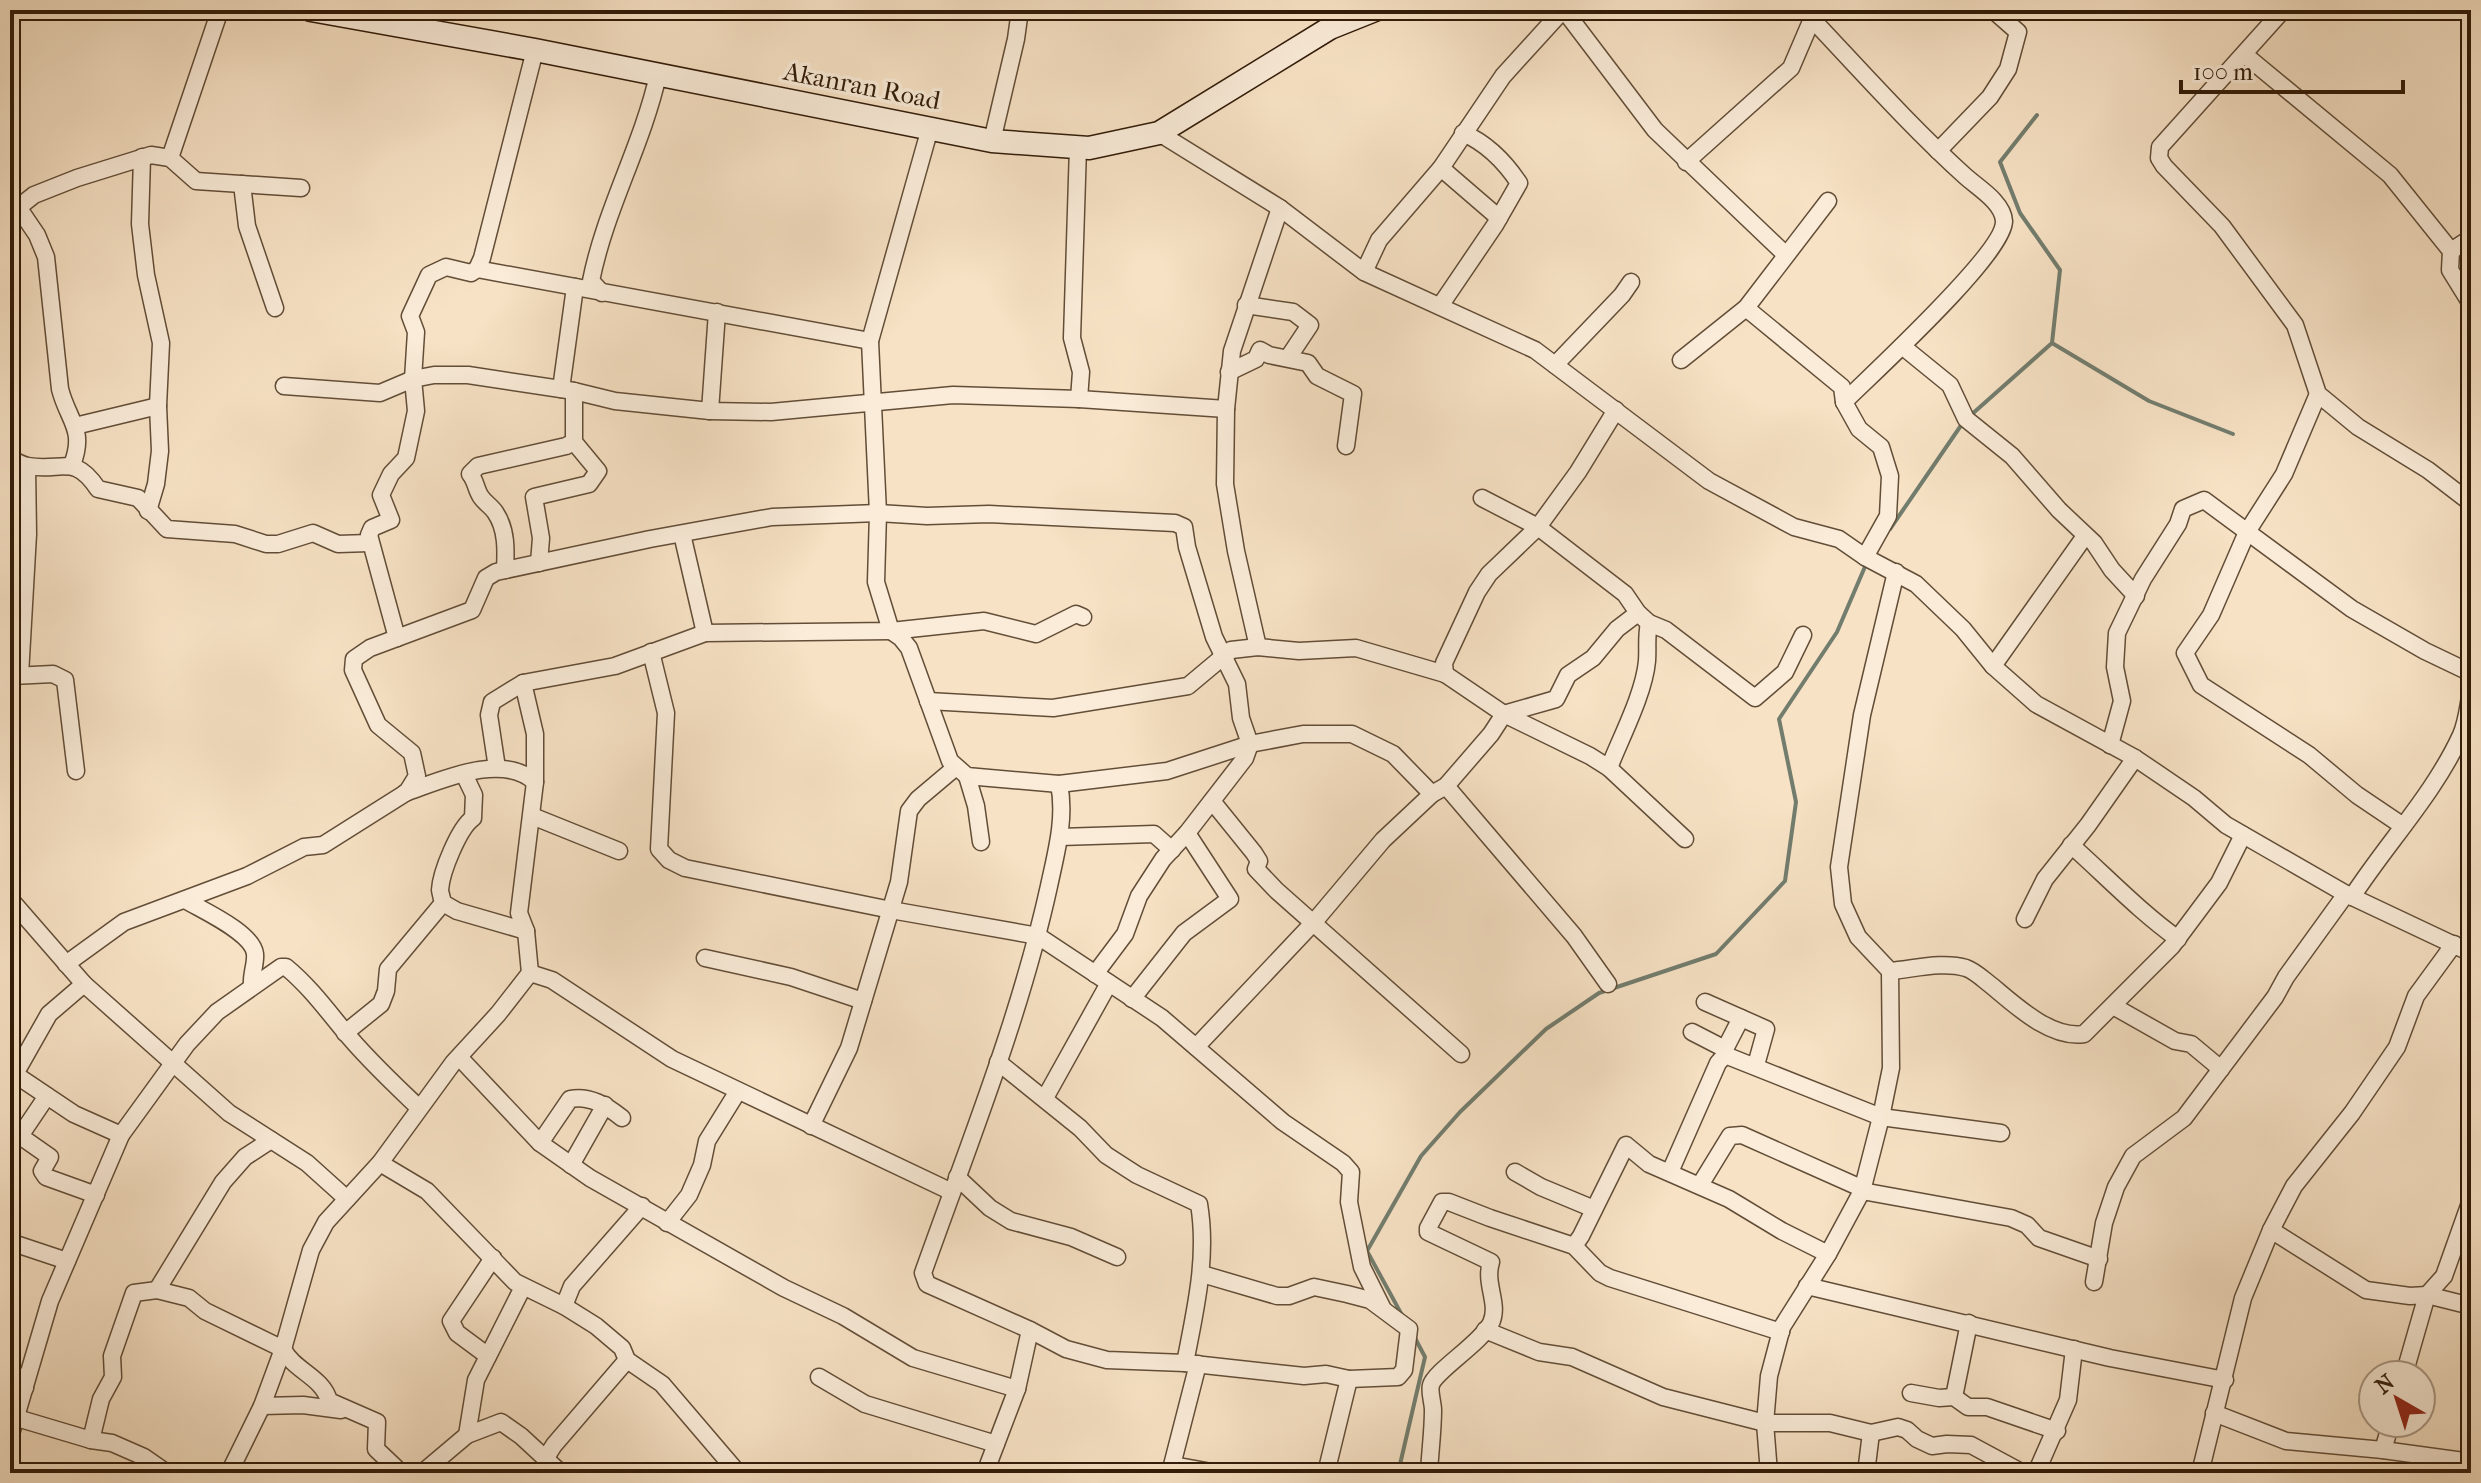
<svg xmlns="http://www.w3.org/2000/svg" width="2481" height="1483" font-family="'IM FELL French Canon',serif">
	<rect width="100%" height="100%" fill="#f7e2c5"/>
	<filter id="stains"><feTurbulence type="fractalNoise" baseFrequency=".0025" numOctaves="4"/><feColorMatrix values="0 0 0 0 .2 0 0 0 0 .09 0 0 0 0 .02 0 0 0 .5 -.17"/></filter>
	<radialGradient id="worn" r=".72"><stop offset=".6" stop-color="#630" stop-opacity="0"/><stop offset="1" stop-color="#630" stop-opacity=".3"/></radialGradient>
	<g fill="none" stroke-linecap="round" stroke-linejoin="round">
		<g stroke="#727d6e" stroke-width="4">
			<path d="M 2052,343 L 2149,401 L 2233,434"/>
			<path d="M 1971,415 L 2052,343 L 2060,270 L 2020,213 L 2000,162 L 2037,115"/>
			<path d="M 1890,529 L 1962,424"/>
			<path d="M 1403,1317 L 1367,1251 L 1421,1156 L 1460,1112 L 1546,1029 L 1599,993 L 1716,954 L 1785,881 L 1796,802 L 1779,719 L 1837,632 L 1867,562"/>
			<path d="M 1398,1473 L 1425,1357 L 1415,1338"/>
		</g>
		<defs>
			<g id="minor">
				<path d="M 1564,10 L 1655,130 L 1786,255"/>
				<path d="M 2283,10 L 2160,147 L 2159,158 L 2164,166 L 2222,226 L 2295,325 L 2318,394 L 2358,427 L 2428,470 L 2471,503"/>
				<path d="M 1812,19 C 1862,72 1911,127 1965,176 C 1977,187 2003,202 2004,221 C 2005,253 1871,375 1844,402"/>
				<path d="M 2245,55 L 2390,175 L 2451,251 L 2450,270 L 2471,304"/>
				<path d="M 930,128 L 870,341 L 878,513 L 876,582 L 891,631 L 901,638 L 909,648 L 950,761 L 967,776 L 1059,784 L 1167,771 L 1250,744 L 1303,734 L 1352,734 L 1393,754 L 1432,794"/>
				<path d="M 1159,133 L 1280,208 L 1364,272 L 1535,350 L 1709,481 L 1794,527 L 1839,539 L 1865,557 L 1916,584 L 1963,629 L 1993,666 L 2036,704 L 2135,758 L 2194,798 L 2226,825 L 2346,894 L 2471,953"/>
				<path d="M 992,141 L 1016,39 L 1020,10"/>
				<path d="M 1078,147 L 1072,338 L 1081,372 L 1079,399"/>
				<path d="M 1938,151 L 1990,97 L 2008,69 L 2018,32 L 1993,10"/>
				<path d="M 142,157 L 140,224 L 146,275 L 161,343 L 158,406 L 160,451 L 156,484 L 148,511"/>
				<path d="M 170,158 L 220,10"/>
				<path d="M 1686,162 L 1791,68 L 1812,19 L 1819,10"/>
				<path d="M 1441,168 L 1499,218"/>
				<path d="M 242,184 L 247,226 L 275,308"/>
				<path d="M 18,207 L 37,235 L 46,257 L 60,389 C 68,421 86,429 72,465"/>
				<path d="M 10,214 L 34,195 L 77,178 L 151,155 L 170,158 L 196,181 L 301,188"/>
				<path d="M 2451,251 L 2471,238"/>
				<path d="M 477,269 L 870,341"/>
				<path d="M 1364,272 L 1379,240 L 1441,168 L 1503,76 L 1563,10"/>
				<path d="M 602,293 L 591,281 C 605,210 642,146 658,75"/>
				<path d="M 1246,305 L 1293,312 L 1310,325 L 1288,358"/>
				<path d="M 1440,306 L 1495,225 L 1519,183 C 1505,162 1486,143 1463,133"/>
				<path d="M 1746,308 L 1842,387 L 1844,402 L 1859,429 L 1881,447 L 1890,476 L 1888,516 L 1865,557"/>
				<path d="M 1902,346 L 1950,385 L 1966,419 L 2012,456 L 2059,510 L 2094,543 L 2112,570 L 2136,596"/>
				<path d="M 1681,360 L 1746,308 L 1828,201"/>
				<path d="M 1555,365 L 1622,295 L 1631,282"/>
				<path d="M 1229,372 L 1256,359 L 1260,350 L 1269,355 L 1308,363 L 1317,376 L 1353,394 L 1346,446"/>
				<path d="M 284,386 L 380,393 L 413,379 L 434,375 L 468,375 L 574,391 L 615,401 L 710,411 L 771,412 L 953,395 L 1079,399 L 1226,409"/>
				<path d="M 561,389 L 575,287"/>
				<path d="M 2318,394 L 2284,474 L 2247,532 L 2211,615 L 2185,653 L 2201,685 L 2309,755 L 2357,795 L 2403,826"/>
				<path d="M 710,411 L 717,312"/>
				<path d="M 75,426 L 158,406"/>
				<path d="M 10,458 C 15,461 22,465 28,466 C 62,472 74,453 98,489 L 138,498 L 167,529 L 235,534 L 266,544 L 278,544 L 313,533 L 338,544 L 369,543"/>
				<path d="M 1482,498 L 1538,527 L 1625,594 L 1638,613 L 1649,623 L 1666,630 L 1755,698 L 1785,672 L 1803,635"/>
				<path d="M 682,534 L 705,633"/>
				<path d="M 539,563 L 541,538 L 534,497 L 589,484 L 598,471 L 574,442 L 574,391"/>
				<path d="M 505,570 C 506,551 507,529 495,512 C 491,506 485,503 481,497 C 476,490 476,481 470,474 L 478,466 L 566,446 L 574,442"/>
				<path d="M 397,638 L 369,535 L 372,528 L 391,520 L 381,495 L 391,474 L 406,458 L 416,411 L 413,379 L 416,332 L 410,316 L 429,275 L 446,267 L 471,273 L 477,269 L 482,258 L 535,50"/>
				<path d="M 1258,647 L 1236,551 L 1225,484 L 1226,409 L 1232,351 L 1280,208"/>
				<path d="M 651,652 L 666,713 L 659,849 L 669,860 L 685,868 L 891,910 L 1038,936 L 1162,1018 L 1283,1122 L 1343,1163 L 1351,1172 L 1349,1202 L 1362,1267 L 1382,1307"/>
				<path d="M 1993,666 L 2085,536"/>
				<path d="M 1445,674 L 1444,663 L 1477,592 L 1489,574 L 1538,527 L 1578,472 L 1616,410"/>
				<path d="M 20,675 L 28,534 L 27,466"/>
				<path d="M 12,676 L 53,674 L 65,680 L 76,771"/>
				<path d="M 928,701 L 1053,708 L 1188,686 L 1231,650 L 1258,647 L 1299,651 L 1356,648 L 1445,674 L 1504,714 L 1590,756 L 1609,768 L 1685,839"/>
				<path d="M 2110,745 L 2122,701 L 2115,667 L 2117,633 L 2143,579 L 2178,524 L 2183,509 L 2204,500 L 2352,609 L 2425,651 L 2471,673"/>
				<path d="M 497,768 L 489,715 L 492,702 L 523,683 L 615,666 L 705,633 L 891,631 L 984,621 L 1036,634 L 1076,614 L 1083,617"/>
				<path d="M 1609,768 C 1621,737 1644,694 1647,661 C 1648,648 1646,637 1649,623"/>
				<path d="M 464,774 L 474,795 L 473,818 C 459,828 441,872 440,890 C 440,891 443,903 443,903 L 457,911 L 526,931"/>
				<path d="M 967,776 L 976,806 L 981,842"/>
				<path d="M 1059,784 C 1066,818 1056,853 1049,886 C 1020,1018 968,1146 923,1273 L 927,1284 L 1030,1330 L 1066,1349 L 1107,1360 L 1185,1363 L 1304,1376 L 1326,1374 L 1349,1379 L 1398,1377 L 1404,1370 L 1409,1329 L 1370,1300 L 1347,1294 L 1314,1287 L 1289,1296 L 1277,1296 L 1202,1274"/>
				<path d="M 1446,786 L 1574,936 L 1608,984"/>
				<path d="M 405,793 C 442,780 502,752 535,782"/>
				<path d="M 1212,801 L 1254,853 L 1259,861 L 1256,869 L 1276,890 L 1461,1054"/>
				<path d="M 532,816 L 619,851"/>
				<path d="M 1060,837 L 1154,834 L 1172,850"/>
				<path d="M 2071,845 C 2107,877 2139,911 2178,939"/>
				<path d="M 2352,897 C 2387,843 2434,794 2461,735 C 2467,722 2468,706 2471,692"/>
				<path d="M 10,899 L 84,984 L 229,1113 L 307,1163 L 347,1199"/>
				<path d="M 187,901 C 204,911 253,933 255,954 C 256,964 251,974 252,985"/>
				<path d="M 2025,919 L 2045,879 L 2088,825 L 2135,758"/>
				<path d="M 705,958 L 791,977 L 863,1001"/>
				<path d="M 66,964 L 124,922 L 247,876 L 304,847 L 323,845 L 407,792 L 417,776 L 412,753 L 378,725 L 353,670 L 354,659 L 370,648 L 472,610 L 486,578 L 496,572 L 650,539 L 772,517 L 878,513 L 927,516 L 989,514 L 1175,523 L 1184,527 L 1187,547 L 1214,637 L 1237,684 L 1241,718 L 1250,744 L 1245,758 L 1187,833 L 1163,859 L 1139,896 L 1125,934 L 1095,974"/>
				<path d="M 1890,971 C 1914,969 1943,961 1966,968 C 1975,971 1984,980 1992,986 C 2016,1006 2051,1039 2084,1034 L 2172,946 L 2219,883 L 2243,835"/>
				<path d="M 530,973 L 552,980 L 672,1059 L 952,1192"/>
				<path d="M 1132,999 L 1184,933 L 1230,899 L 1187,833"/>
				<path d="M 1705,1002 L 1766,1029 L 1756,1065"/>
				<path d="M 2113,1006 L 2175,1041 L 2191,1044 L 2221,1069"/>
				<path d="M 1692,1032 L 1725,1049 L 1725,1055 L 1881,1117 L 2001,1133"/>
				<path d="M 345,1033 L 381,1004 L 386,991 L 388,969 L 443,903"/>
				<path d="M 1196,1047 L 1314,922 L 1383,840 L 1432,794 L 1446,786 L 1491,734 L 1504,714 L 1556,699 L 1568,675 L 1593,658 L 1617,629 L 1638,613"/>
				<path d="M 1725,1049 L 1741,1018"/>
				<path d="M 459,1057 L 540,1143 L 590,1178 L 784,1288 L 843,1316 L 913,1358 L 1017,1389"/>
				<path d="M 998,1062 L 1080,1128 L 1106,1155 L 1137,1175 L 1199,1204 C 1208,1258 1195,1311 1185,1363"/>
				<path d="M 10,1071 L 74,1114 L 121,1135"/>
				<path d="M 15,1074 L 49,1014 L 84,984"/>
				<path d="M 47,1096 L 20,1136 L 50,1157 L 42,1171 L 46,1177 L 96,1195"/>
				<path d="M 1045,1098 L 1109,983"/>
				<path d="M 811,1126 L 849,1048 L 899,882 L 909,811 L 918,799 L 956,767"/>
				<path d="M 540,1143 L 570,1099 C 590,1095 607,1106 622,1118"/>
				<path d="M 380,1163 L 427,1191 L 515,1282 L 564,1306 L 596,1326 L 622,1348 L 627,1360 L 662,1384 L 738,1473"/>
				<path d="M 571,1165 L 605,1105"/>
				<path d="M 1515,1172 L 1541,1187 L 1594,1209"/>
				<path d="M 1670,1172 L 1718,1063 L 1725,1055"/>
				<path d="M 957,1177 L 990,1208 L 1011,1221 L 1071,1237 L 1117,1257"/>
				<path d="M 1700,1185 L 1730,1136 L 1742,1135 L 1861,1188"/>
				<path d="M 1862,1191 L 2011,1218 L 2027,1225 L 2039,1238 L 2099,1259"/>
				<path d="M 667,1223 L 689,1195 L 702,1165 L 707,1141 L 738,1091"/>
				<path d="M 2271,1230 L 2366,1290 L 2410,1296 L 2427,1295 L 2471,1306"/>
				<path d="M 10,1242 L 67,1261"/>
				<path d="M 1574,1246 L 1581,1236 L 1626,1145 L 1649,1164 L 1729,1199 L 1782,1231 L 1828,1254"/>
				<path d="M 2094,1282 L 2104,1223 L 2116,1187 L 2133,1156 L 2184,1118 L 2275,997 L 2286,977 L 2346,894"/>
				<path d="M 1807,1286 L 2110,1358 L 2225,1380"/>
				<path d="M 157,1290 L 223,1182 L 245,1157 L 271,1140"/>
				<path d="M 564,1306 L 572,1286 L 642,1206"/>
				<path d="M 1485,1330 L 1539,1352 L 1572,1357 L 1663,1397 L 1765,1423 L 1830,1423 L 1871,1433 L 1898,1427 L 1907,1430 L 1917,1439 L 1932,1446 L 1947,1444 L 1971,1445 L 2023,1473"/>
				<path d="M 488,1356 L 457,1333 L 451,1321 L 493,1258"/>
				<path d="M 10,1366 L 25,1388"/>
				<path d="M 2404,1375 L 2427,1295 L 2444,1276 L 2471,1200"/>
				<path d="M 819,1377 L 865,1404 L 996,1444"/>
				<path d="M 1911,1393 L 1939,1398 L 1954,1397 L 1968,1407 L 1987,1407 L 2057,1431"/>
				<path d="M 1954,1397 L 1969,1323"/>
				<path d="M 262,1406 L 303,1405 L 341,1410"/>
				<path d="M 2214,1413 L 2286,1441 L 2383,1450 L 2471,1462"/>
				<path d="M 17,1418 L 91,1440 L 112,1443 L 144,1457 L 167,1473"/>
				<path d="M 467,1435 L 476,1380 L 523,1287"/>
				<path d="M 10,1437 L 50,1301 L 121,1135 L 187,1044 L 217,1012 L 281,967 L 286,967 C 309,986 326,1009 345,1032 C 367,1059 393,1083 419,1108"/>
				<path d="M 91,1440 L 101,1399 L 113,1377 L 112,1356 L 134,1293 L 157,1290 L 189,1298 L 205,1311 L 283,1349 C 294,1371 323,1377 329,1401 L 377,1422 L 376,1449 L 396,1468"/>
				<path d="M 2383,1450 L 2391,1423"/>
				<path d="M 550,1465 L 547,1456 L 554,1445 L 627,1360"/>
				<path d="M 1173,1465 L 1217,1473"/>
				<path d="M 229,1473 L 262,1406 L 283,1349 L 311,1250 L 326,1222 L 380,1163 L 453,1063 L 498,1014 L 530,973 L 526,931 L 519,913 L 535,782 L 535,734 L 523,683"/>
				<path d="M 422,1473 L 467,1435 L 501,1422 L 521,1436 L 561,1473"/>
				<path d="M 985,1473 L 1017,1389 L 1030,1330"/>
				<path d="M 1170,1473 L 1198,1364"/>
				<path d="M 1326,1473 L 1349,1379"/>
				<path d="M 1429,1473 C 1430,1452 1433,1431 1433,1410 C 1433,1403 1429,1392 1431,1385 C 1435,1371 1481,1343 1491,1323 C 1500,1304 1484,1284 1491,1262 L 1428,1232 L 1428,1228 L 1442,1202 L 1449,1202 L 1490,1218 L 1574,1246 L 1600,1273 L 1610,1278 L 1781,1332"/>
				<path d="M 1769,1473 L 1765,1423 L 1769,1376 L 1782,1327 L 1828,1254 L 1862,1191 L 1881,1117 L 1891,1068 L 1890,971 L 1858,937 L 1843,904 L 1839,867 L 1862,715 L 1896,572"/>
				<path d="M 1866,1473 L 1871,1433"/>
				<path d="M 2036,1473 L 2068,1400 L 2074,1349"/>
				<path d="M 2200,1473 L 2243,1298 L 2271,1230 L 2294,1186 L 2352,1113 L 2397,1047 L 2416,996 L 2454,944"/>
			</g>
			<path id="secondary" d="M 311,10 L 535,50 L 992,141 L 1089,148 L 1159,133 L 1330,28 L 1375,10"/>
		</defs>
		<use href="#minor" stroke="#624d37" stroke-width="19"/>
		<use href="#secondary" stroke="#311b08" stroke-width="25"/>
		<use href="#minor" stroke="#faecd9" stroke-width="16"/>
		<use href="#secondary" stroke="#faecd9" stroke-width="22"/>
	</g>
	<g text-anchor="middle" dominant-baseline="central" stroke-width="7" stroke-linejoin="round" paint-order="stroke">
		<g font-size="26" fill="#311b08" stroke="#faecd9">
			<text transform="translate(862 86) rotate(11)">Akanran Road</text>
		</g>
	</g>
	<rect width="2481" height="1483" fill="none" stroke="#f7e2c5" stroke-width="40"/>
	<rect x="12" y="12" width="2457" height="1459" fill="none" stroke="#311b08" stroke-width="4"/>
	<rect x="20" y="20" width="2441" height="1443" fill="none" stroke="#311b08" stroke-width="2"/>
	<g transform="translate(2397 1399) rotate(321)"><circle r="38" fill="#faecd9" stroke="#aa9885" stroke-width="2"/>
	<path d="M0-6L14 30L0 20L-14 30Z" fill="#8f2418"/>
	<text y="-12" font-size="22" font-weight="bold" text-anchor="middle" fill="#311b08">N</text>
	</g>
	<path d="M2181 80v12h222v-12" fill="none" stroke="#311b08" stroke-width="4"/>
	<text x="2193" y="80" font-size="24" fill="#311b08" stroke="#faecd9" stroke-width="6" paint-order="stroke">100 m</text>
	<rect width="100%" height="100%" filter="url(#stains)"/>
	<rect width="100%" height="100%" fill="url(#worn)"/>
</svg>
